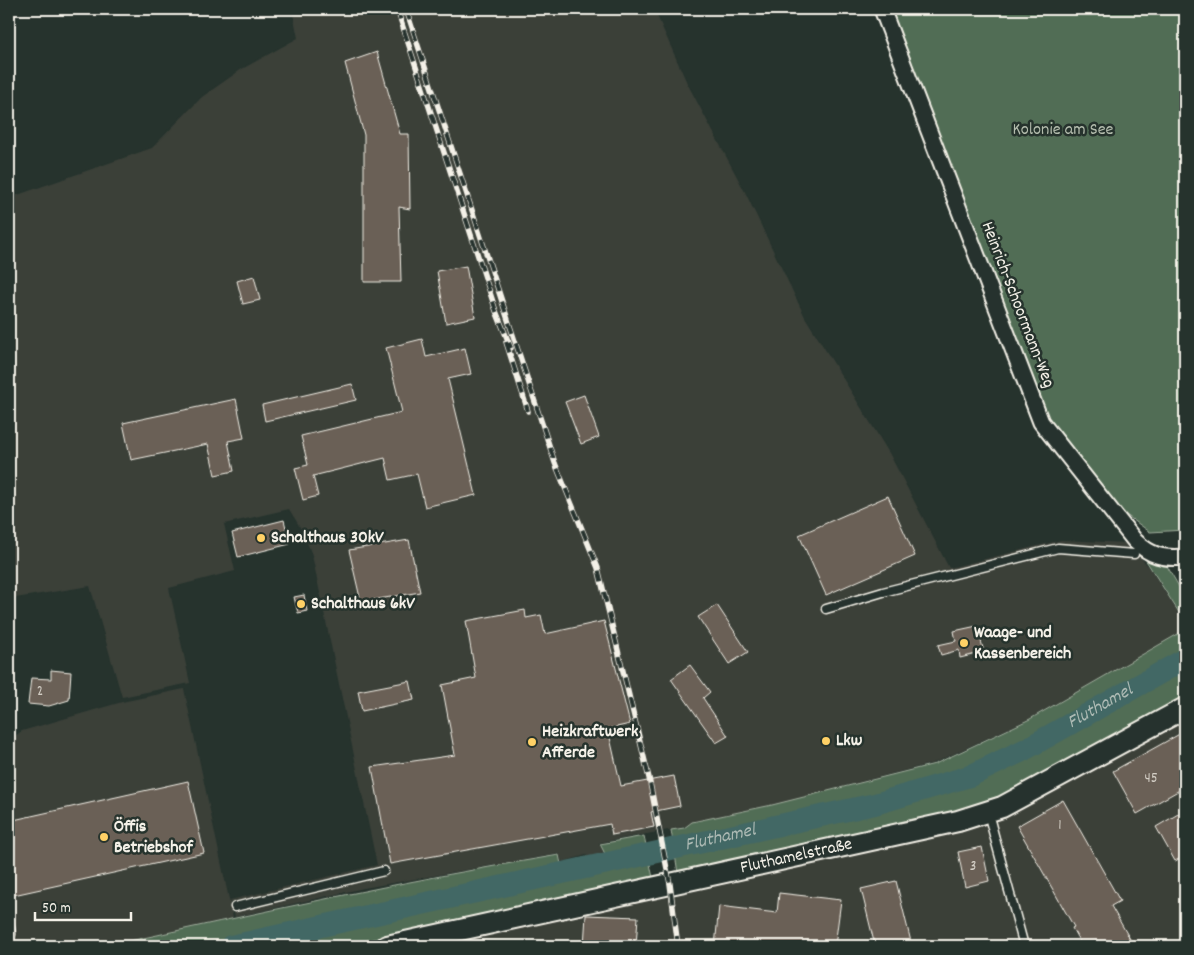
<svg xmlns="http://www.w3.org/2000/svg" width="1194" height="955" font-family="Dekko,sans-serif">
	<rect width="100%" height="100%" fill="#26332d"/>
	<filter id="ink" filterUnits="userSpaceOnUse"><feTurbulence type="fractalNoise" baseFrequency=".02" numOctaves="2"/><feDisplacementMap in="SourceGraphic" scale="10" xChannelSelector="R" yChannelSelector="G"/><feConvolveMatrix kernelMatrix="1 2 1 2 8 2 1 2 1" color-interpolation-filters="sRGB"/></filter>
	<g filter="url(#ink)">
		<g fill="#3b4039">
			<path d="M 292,9 L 654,9 L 687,83 L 745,192 L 805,317 L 889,453 L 949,568 L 1061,540 L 1127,543 L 1149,567 L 1185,623 L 1185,630 L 1029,719 L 934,763 L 772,805 L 692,822 L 684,827 L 599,843 L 605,857 L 594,860 L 586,855 L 562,862 L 559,854 L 364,888 L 235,917 L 230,900 L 377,865 L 312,555 L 303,532 L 289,509 L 224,524 L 235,571 L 169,588 L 190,683 L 122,697 L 90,586 L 9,599 L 9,198 L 152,148 L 202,97 L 242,69 L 298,38 Z"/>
			<path d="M 184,689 L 233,918 L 107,946 L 21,946 L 18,941 L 9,936 L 9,740 L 22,731 L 122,702 Z"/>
			<path d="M 1185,695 L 1185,946 L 342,946 L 657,878 L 1019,791 Z"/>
		</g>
		<g fill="#516d55" stroke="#a2af9e">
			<path d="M 886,9 L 1185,9 L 1185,530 L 1150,532 L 1122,512 L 1045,422 Z"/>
			<path d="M 1145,559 L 1167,566 L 1185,597 L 1185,622 Z"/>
			<path d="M 1185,630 L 1185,695 L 1019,791 L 967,812 L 678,873 L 671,830 L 684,828 L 692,822 L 772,805 L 935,764 L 1030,719 Z"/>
			<path d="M 644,836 L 653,878 L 341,946 L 107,946 C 258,913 406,880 559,855 L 561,864 L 587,857 L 593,862 L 607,858 L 600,844 Z"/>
		</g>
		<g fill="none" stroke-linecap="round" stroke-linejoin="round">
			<path stroke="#436865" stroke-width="22" id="s1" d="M 231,946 L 875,804 L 970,776 L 1024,750 L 1185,659"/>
		</g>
		<g fill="#6b6056" stroke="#f4f1e8">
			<path d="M 377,52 L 400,134 L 409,134 L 410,209 L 399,207 L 401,282 L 364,282 L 364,135 L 345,63 Z"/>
			<path d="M 466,266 L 475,317 L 446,323 L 437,271 Z"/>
			<path d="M 254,276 L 260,300 L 243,304 L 237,281 Z"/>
			<path d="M 422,339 L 426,357 L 465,348 L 471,374 L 448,379 L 476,495 L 425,507 L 417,474 L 390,480 L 385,458 L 313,476 L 318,496 L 303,500 L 295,468 L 308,465 L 301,436 L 402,412 L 386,348 Z"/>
			<path d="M 352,384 L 356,400 L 265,421 L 262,405 Z"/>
			<path d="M 584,395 L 599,437 L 581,444 L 565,402 Z"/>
			<path d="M 236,399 L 244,438 L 228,441 L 234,471 L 215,475 L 208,444 L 131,460 L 123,423 Z"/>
			<path d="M 888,496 L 915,556 L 826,595 L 799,535 Z"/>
			<path d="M 284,520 L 290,544 L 238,557 L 232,533 Z"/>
			<path d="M 409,540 L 420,592 L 361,602 L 349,550 Z"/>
			<path d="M 304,595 L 307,611 L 298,613 L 294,597 Z"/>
			<path d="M 717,605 L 748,652 L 729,664 L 698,617 Z"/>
			<path d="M 525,610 L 526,618 L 541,615 L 545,634 L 604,621 L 630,724 L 608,729 L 621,786 L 674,776 L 680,806 L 651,812 L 654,827 L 612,835 L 610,824 L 390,864 L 372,767 L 455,755 L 442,685 L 476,678 L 466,621 Z"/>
			<path d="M 977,626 L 984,652 L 960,658 L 959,650 L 941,655 L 938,645 L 956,641 L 954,631 Z"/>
			<path d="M 690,665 L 710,692 L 703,698 L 728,736 L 716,743 L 671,679 Z"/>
			<path d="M 51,670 L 71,672 L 69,700 L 49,706 L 28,704 L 31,678 L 51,679 Z"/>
			<path d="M 410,681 L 414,700 L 362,711 L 358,691 Z"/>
			<path d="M 1185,731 L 1185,787 L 1137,814 L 1113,771 Z"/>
			<path d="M 188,781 L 204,853 L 9,896 L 9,821 Z"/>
			<path d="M 1063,800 L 1120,901 L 1111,906 L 1134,946 L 1082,946 L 1072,928 L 1074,927 L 1017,826 Z"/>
			<path d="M 1185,810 L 1185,856 L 1175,861 L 1156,827 Z"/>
			<path d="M 982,847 L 989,881 L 965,887 L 958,852 Z"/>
			<path d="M 896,881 L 912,946 L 875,946 L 861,889 Z"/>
			<path d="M 779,893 L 841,900 L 835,946 L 715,946 L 719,906 L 777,913 Z"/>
			<path d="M 586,915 L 638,917 L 636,946 L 584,946 Z"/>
		</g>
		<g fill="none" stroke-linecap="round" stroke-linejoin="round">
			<defs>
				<g id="service">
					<path d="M 826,609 L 883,592 L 1058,548 L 1134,554"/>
					<path d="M 988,813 L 1024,946"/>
					<path d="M 235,907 L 384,871"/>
					<path d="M 9,923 L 11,934 L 9,940"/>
				</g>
				<path id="minor" d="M 882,9 L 1041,422 L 1135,541 C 1151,556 1163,559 1185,557"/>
				<g id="secondary">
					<path id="s2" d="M 387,946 L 958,821 L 1002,807 L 1185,708"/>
				</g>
			</defs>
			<use href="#service" stroke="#f4f1e8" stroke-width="11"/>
			<use href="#minor" stroke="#f4f1e8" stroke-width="19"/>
			<use href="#secondary" stroke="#f4f1e8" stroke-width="24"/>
			<use href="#service" stroke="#26332d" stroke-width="8"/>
			<use href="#minor" stroke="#26332d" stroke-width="15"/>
			<use href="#secondary" stroke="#26332d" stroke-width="20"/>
			<defs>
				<g id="rail">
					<path d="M 397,9 L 496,311 L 511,348"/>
					<path d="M 406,9 L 555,463 L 598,568 L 649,778 L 670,884 L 678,946"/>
					<path d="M 506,342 L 528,411"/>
				</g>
			</defs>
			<use href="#rail" stroke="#f4f1e8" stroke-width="5.5"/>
			<use href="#rail" stroke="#26332d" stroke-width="4" stroke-dasharray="11" stroke-linecap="butt"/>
		</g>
	</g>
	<g fill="#ffd166" stroke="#26332d" stroke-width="2">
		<circle cx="261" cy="538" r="5"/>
		<circle cx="301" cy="604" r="5"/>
		<circle cx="964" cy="643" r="5"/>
		<circle cx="826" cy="741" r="5"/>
		<circle cx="532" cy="742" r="5"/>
		<circle cx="104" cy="837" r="5"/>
	</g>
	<g text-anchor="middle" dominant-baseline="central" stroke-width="5" stroke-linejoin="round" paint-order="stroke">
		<g font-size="15" fill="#d2cdc4">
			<text x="40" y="692">2</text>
			<text x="1151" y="779">45</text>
			<text x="1060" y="826">1</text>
			<text x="973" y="867">3</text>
		</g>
		<g font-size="18" fill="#b3bcad" stroke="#26332d">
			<text x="1063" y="130">Kolonie am See</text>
		</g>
		<g font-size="18" fill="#f4f1e8" stroke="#26332d">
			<text transform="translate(1017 305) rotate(69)">Heinrich-Schoormann-Weg</text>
			<text stroke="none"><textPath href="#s2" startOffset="419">Fluthamelstraße</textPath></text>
		</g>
		<g font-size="18" font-weight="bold" fill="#f4f1e8" stroke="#26332d" text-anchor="start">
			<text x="271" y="538">Schalthaus 30kV</text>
			<text x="311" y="604">Schalthaus 6kV</text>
			<text x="974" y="633">Waage- und<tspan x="974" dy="21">Kassenbereich</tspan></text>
			<text x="542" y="732">Heizkraftwerk<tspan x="542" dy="21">Afferde</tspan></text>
			<text x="836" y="741">Lkw</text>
			<text x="114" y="827">Öffis<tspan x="114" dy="21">Betriebshof</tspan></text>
		</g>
		<g font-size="19" font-style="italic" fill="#adbab4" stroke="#26332d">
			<text stroke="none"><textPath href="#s1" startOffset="906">Fluthamel</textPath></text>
			<text stroke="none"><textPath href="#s1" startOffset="501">Fluthamel</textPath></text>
		</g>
	</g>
	<rect width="1194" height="955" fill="none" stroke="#26332d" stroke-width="30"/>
	<rect x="15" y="15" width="1164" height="925" fill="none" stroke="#f4f1e8" stroke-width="2" filter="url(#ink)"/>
	<path d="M35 912v8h96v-8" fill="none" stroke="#f4f1e8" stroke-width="2.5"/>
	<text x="42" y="912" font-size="15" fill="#f4f1e8" stroke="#26332d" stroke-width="4" paint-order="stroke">50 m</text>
</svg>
